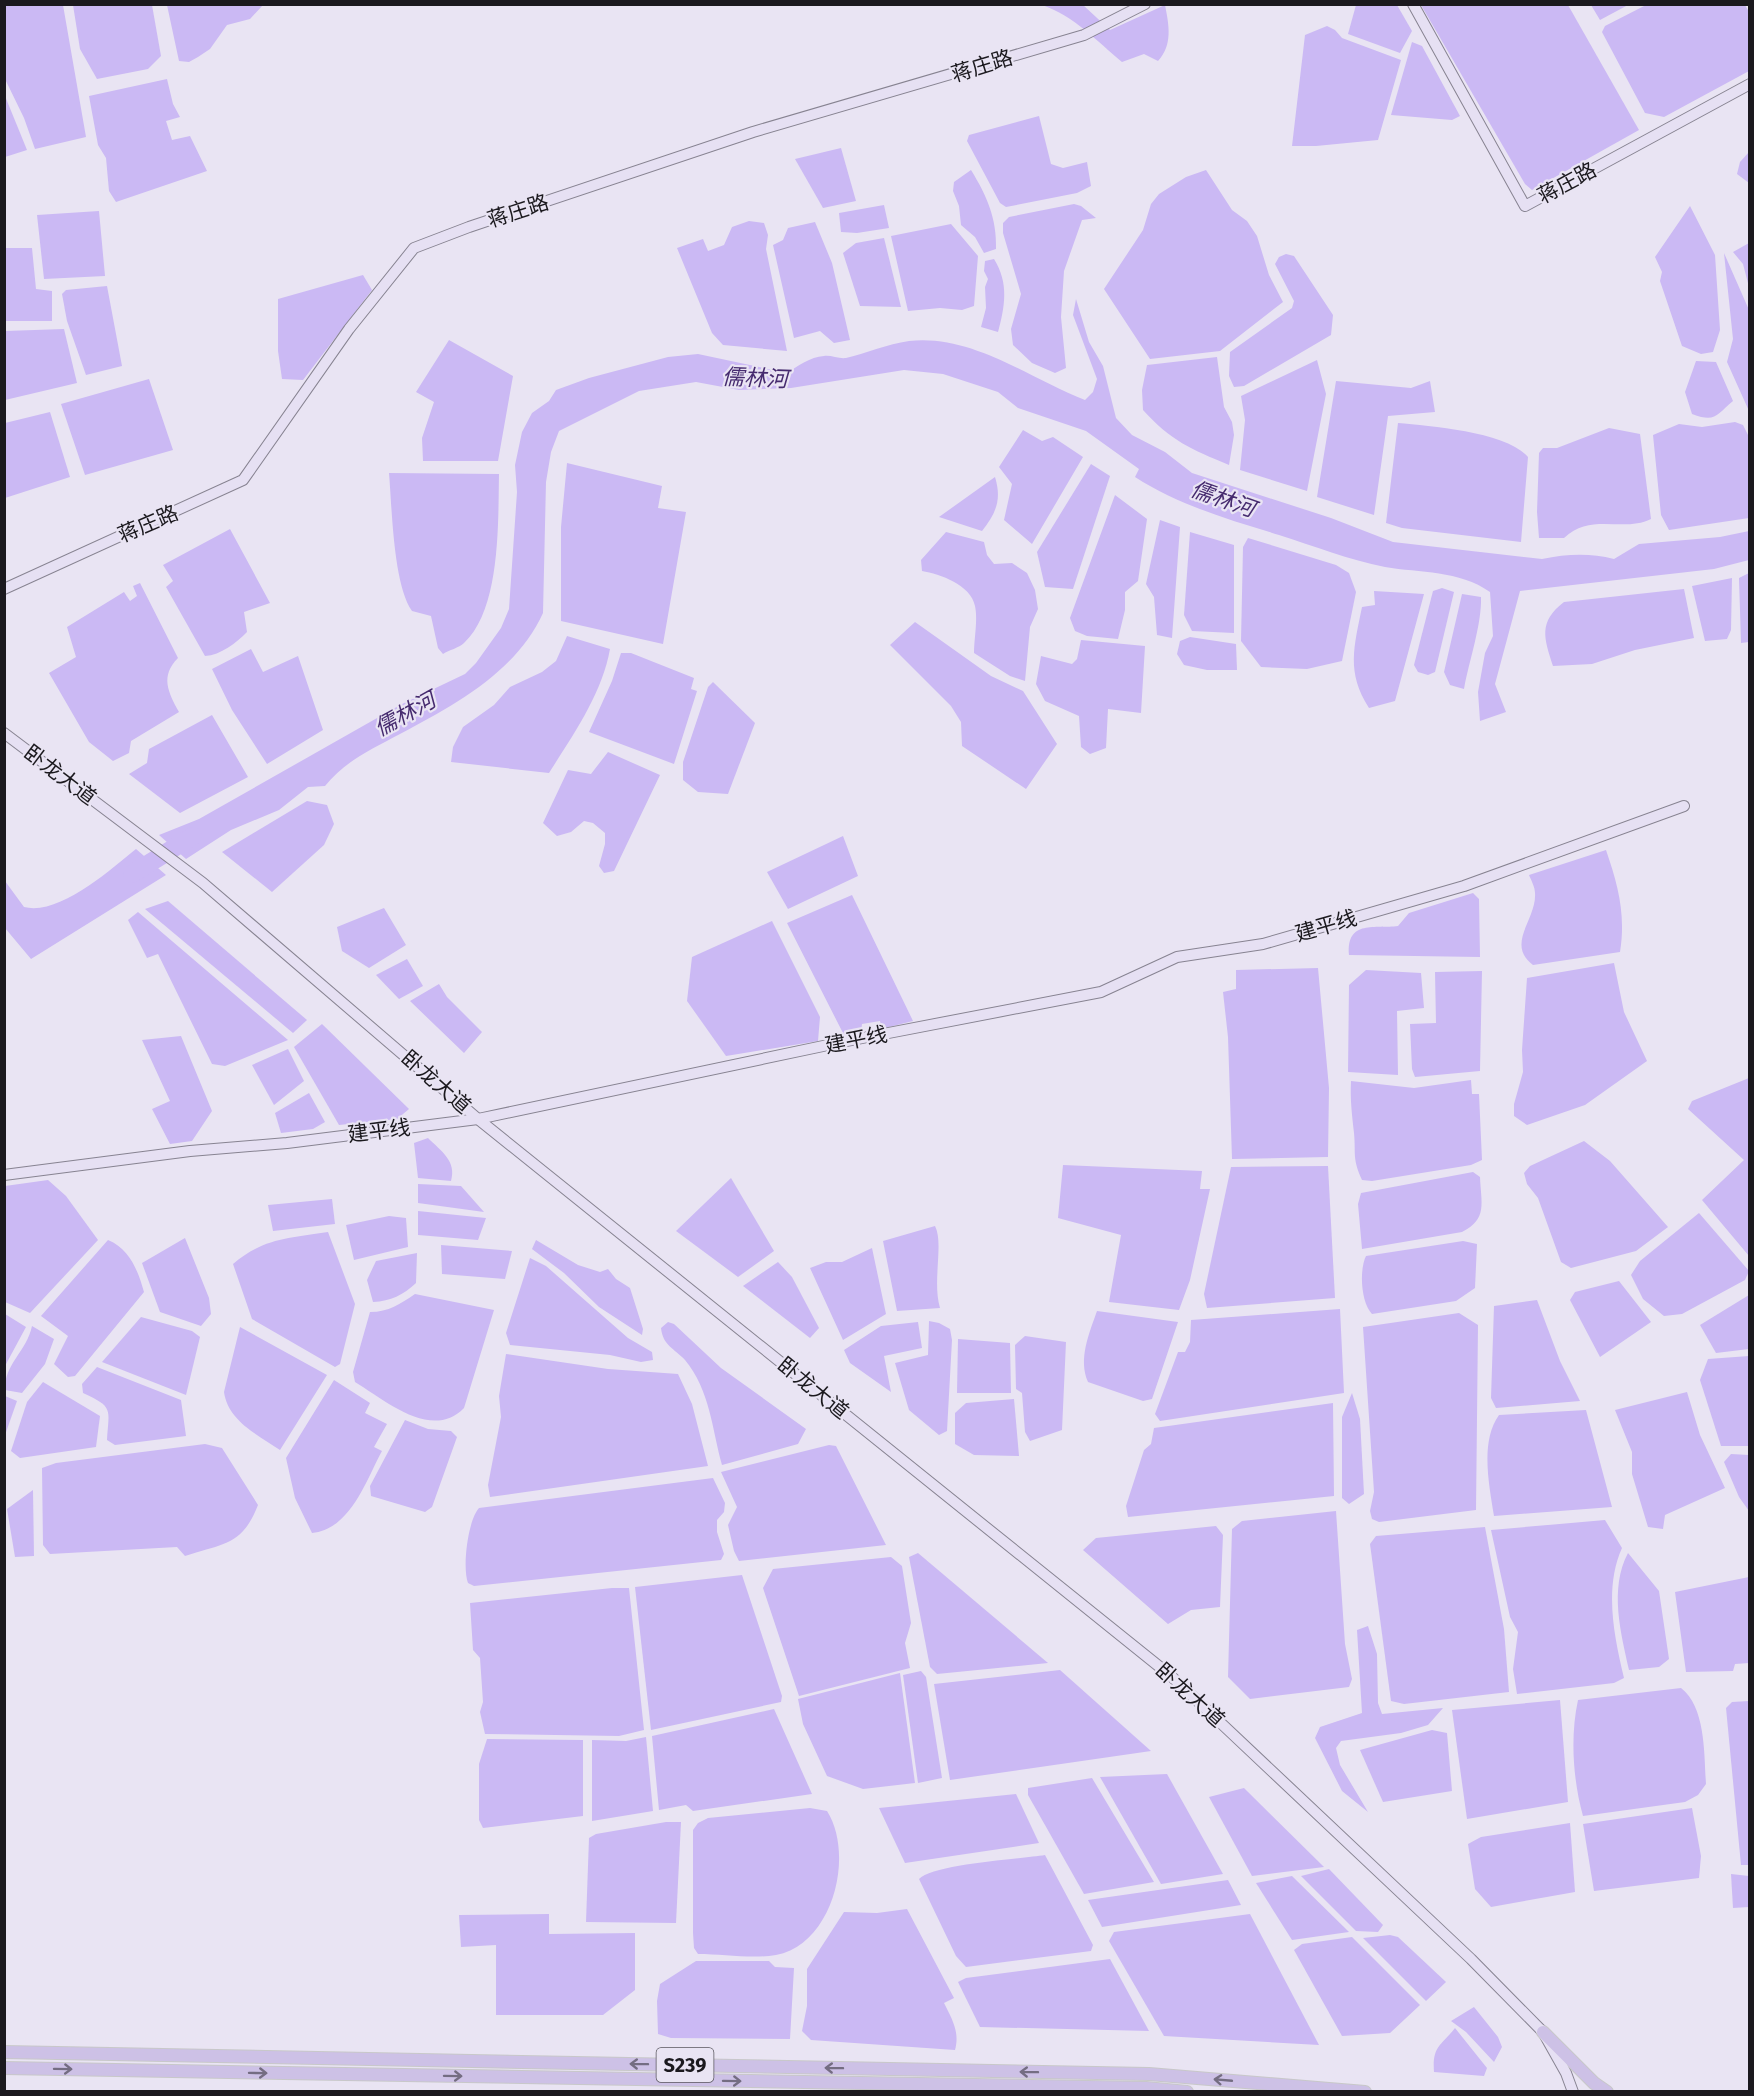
<svg xmlns="http://www.w3.org/2000/svg" width="1754" height="2096" font-family="'Fira Sans','Noto Sans SC',sans-serif">
	<rect width="100%" height="100%" fill="#e9e4f3"/>
	<g fill="#cbb9f4">
		<path d="M 5,4 L 63,5 L 86,137 L 35,149 L 24,118 L 5,79 Z"/>
		<path d="M 73,5 L 152,5 L 161,56 L 148,69 L 97,79 L 80,49 Z"/>
		<path d="M 167,5 L 167,4 L 263,5 L 250,19 L 227,25 L 210,49 L 198,57 L 189,62 L 179,61 Z"/>
		<path d="M 1042,5 L 1083,5 L 1110,30 L 1165,5 C 1169,25 1173,45 1158,61 L 1144,54 L 1122,62 C 1097,41 1074,16 1042,5 Z"/>
		<path d="M 1356,5 L 1397,5 L 1412,31 L 1400,53 L 1348,34 Z"/>
		<path d="M 1421,5 L 1568,5 L 1639,130 L 1532,190 L 1525,184 Z"/>
		<path d="M 1591,5 L 1628,5 L 1600,20 Z"/>
		<path d="M 1646,5 L 1745,5 L 1749,12 L 1749,71 L 1664,117 L 1645,113 L 1602,32 L 1605,26 Z"/>
		<path d="M 1327,26 L 1335,30 L 1342,38 L 1401,60 L 1378,140 L 1316,146 L 1292,146 L 1305,35 Z"/>
		<path d="M 1412,42 L 1422,46 L 1460,116 L 1452,120 L 1391,115 Z"/>
		<path d="M 167,79 L 173,104 L 180,117 L 166,121 L 172,140 L 190,136 L 207,171 L 116,202 L 109,191 L 106,158 L 98,145 L 89,96 Z"/>
		<path d="M 5,96 L 27,150 L 5,157 L 4,157 Z"/>
		<path d="M 1039,116 L 1051,164 L 1063,168 L 1087,162 L 1091,186 L 1077,193 L 1006,207 L 1000,203 L 967,141 L 969,135 Z"/>
		<path d="M 841,148 L 856,201 L 823,208 L 795,159 Z"/>
		<path d="M 1749,152 L 1749,183 L 1737,174 L 1740,162 Z"/>
		<path d="M 971,170 C 987,196 997,219 996,249 L 984,253 L 975,237 L 961,225 L 959,206 L 953,191 L 954,182 Z"/>
		<path d="M 1206,170 L 1232,210 L 1247,221 L 1257,236 L 1269,275 L 1283,302 L 1220,351 L 1150,359 L 1104,289 L 1143,230 L 1151,204 L 1159,194 L 1186,177 Z"/>
		<path d="M 1074,204 L 1081,206 L 1096,218 L 1082,220 L 1064,271 L 1061,317 L 1066,368 L 1055,373 L 1032,363 L 1013,345 L 1011,329 L 1021,294 L 1003,233 L 1003,223 L 1009,217 Z"/>
		<path d="M 884,205 L 889,228 L 857,233 L 841,232 L 839,213 Z"/>
		<path d="M 1690,206 L 1715,255 L 1720,330 L 1713,352 L 1701,354 L 1682,346 L 1660,281 L 1662,272 L 1655,257 Z"/>
		<path d="M 99,211 L 105,276 L 44,279 L 37,215 Z"/>
		<path d="M 749,221 L 764,223 L 768,235 L 766,249 L 787,351 L 723,345 L 712,333 L 677,248 L 703,239 L 708,251 L 724,245 L 732,227 Z"/>
		<path d="M 815,222 L 832,263 L 850,340 L 834,343 L 820,331 L 794,338 L 773,245 L 783,240 L 788,228 Z"/>
		<path d="M 951,224 L 978,256 L 974,306 L 962,310 L 940,308 L 908,311 L 891,236 Z"/>
		<path d="M 884,238 L 901,307 L 860,306 L 843,253 L 856,243 Z"/>
		<path d="M 1749,243 L 1750,287 L 1749,287 L 1743,264 L 1733,252 Z"/>
		<path d="M 5,248 L 32,248 L 36,289 L 52,291 L 52,321 L 5,321 Z"/>
		<path d="M 1724,253 L 1749,310 L 1749,411 L 1727,362 L 1733,339 Z"/>
		<path d="M 1286,254 L 1294,256 L 1333,315 L 1331,335 L 1244,386 L 1234,387 L 1229,376 L 1230,352 L 1292,308 L 1294,301 L 1275,264 L 1279,257 Z"/>
		<path d="M 994,259 C 1009,283 1005,306 998,332 L 981,327 L 986,308 L 985,287 L 988,279 L 984,271 L 985,261 Z"/>
		<path d="M 363,275 L 372,290 L 303,380 L 282,379 L 278,351 L 278,299 Z"/>
		<path d="M 107,286 L 122,366 L 86,375 L 67,321 L 62,294 L 66,290 Z"/>
		<path d="M 1076,299 L 1089,342 L 1103,366 L 1116,418 L 1132,435 L 1165,452 L 1192,473 L 1331,518 L 1393,542 L 1542,559 C 1567,554 1590,553 1614,559 L 1639,544 L 1720,537 L 1749,531 L 1749,560 L 1714,569 L 1520,591 L 1495,684 L 1506,712 L 1480,721 L 1478,692 L 1485,653 L 1493,636 L 1490,592 C 1459,570 1420,573 1385,567 C 1349,560 1314,546 1279,535 C 1230,520 1178,505 1135,477 L 1139,469 L 1086,431 L 1018,408 L 998,392 L 943,374 L 904,370 L 791,388 L 739,390 L 696,382 L 639,391 L 559,431 L 551,452 L 546,482 L 543,613 C 516,672 455,705 400,734 C 372,749 345,761 325,786 L 308,787 L 279,810 L 231,830 L 186,859 L 159,835 L 199,819 L 400,705 L 465,674 L 476,663 L 501,628 L 509,609 L 517,492 L 515,465 L 522,432 L 532,413 L 549,401 L 556,390 L 589,378 L 668,357 L 698,354 L 787,373 C 798,366 810,357 824,356 C 831,355 839,359 846,358 C 867,353 887,344 909,341 C 972,334 1029,378 1085,400 L 1093,392 L 1097,379 L 1073,315 Z"/>
		<path d="M 64,329 L 77,383 L 5,400 L 5,331 Z"/>
		<path d="M 449,340 L 513,376 L 498,461 L 423,461 L 422,438 L 434,402 L 416,392 Z"/>
		<path d="M 1217,357 L 1224,407 L 1232,422 L 1234,435 L 1229,465 C 1191,449 1171,441 1143,410 L 1142,390 L 1147,365 Z"/>
		<path d="M 1317,360 L 1326,394 L 1307,491 L 1240,470 L 1245,420 L 1241,396 Z"/>
		<path d="M 1696,361 L 1716,362 L 1733,401 C 1716,415 1716,423 1692,414 L 1685,392 Z"/>
		<path d="M 149,379 L 173,450 L 85,475 L 61,404 Z"/>
		<path d="M 1336,381 L 1411,388 L 1430,381 L 1435,412 L 1388,416 L 1374,515 L 1317,497 Z"/>
		<path d="M 50,412 L 70,477 L 5,498 L 5,423 Z"/>
		<path d="M 1735,422 L 1743,425 L 1749,437 L 1749,518 L 1669,530 L 1661,515 L 1653,435 L 1679,424 L 1702,427 Z"/>
		<path d="M 1398,423 C 1431,426 1507,432 1528,457 L 1521,542 L 1402,528 L 1386,523 Z"/>
		<path d="M 1609,428 L 1640,434 L 1651,519 C 1623,533 1591,512 1564,538 L 1539,538 L 1537,512 L 1539,453 L 1543,448 L 1557,448 Z"/>
		<path d="M 1023,430 L 1042,441 L 1053,437 L 1083,457 L 1032,544 L 1004,520 L 1012,484 L 999,467 Z"/>
		<path d="M 567,463 L 662,486 L 658,508 L 686,512 L 663,644 L 561,621 L 561,527 Z"/>
		<path d="M 1091,464 L 1110,476 L 1073,589 L 1045,587 L 1037,552 Z"/>
		<path d="M 389,473 L 499,474 C 498,521 501,609 464,643 C 459,648 449,650 443,654 L 438,648 L 431,616 L 412,611 C 393,584 392,507 389,473 Z"/>
		<path d="M 995,477 C 1002,500 996,513 982,531 L 939,517 Z"/>
		<path d="M 1115,495 L 1147,519 L 1138,581 L 1125,592 L 1125,610 L 1118,639 L 1087,636 L 1075,631 L 1070,618 Z"/>
		<path d="M 1160,520 L 1180,527 L 1172,638 L 1157,635 L 1154,597 L 1146,584 Z"/>
		<path d="M 230,529 L 270,603 L 244,612 L 247,632 C 236,643 221,655 205,656 L 166,587 L 173,581 L 163,565 Z"/>
		<path d="M 946,532 L 984,542 L 987,555 L 994,564 L 1012,563 L 1027,573 L 1035,590 L 1038,609 L 1030,627 L 1025,681 L 1010,676 L 974,653 C 974,639 978,620 975,606 C 971,585 940,574 922,571 L 921,560 Z"/>
		<path d="M 1190,532 L 1234,545 L 1234,633 L 1192,631 L 1184,615 Z"/>
		<path d="M 1248,538 L 1336,565 L 1349,573 L 1356,592 L 1342,661 L 1307,669 L 1261,667 L 1241,641 L 1243,547 Z"/>
		<path d="M 1749,573 L 1749,642 L 1741,643 L 1739,578 Z"/>
		<path d="M 1732,578 L 1731,630 L 1727,639 L 1705,641 L 1692,586 Z"/>
		<path d="M 140,583 L 178,658 C 160,676 168,692 179,712 L 131,741 L 129,753 L 113,761 L 89,742 L 49,673 L 76,657 L 67,627 L 124,592 L 130,601 L 137,596 L 133,586 Z"/>
		<path d="M 1442,588 L 1454,592 L 1435,672 L 1428,675 L 1418,672 L 1414,665 L 1433,591 Z"/>
		<path d="M 1684,589 L 1694,638 L 1635,650 L 1592,664 L 1553,666 C 1544,638 1538,622 1564,602 Z"/>
		<path d="M 1374,591 L 1424,594 L 1395,701 L 1369,708 C 1346,672 1354,647 1362,607 L 1375,605 Z"/>
		<path d="M 1462,594 L 1481,597 C 1482,624 1469,661 1464,689 L 1450,685 L 1444,672 Z"/>
		<path d="M 915,622 L 991,676 L 1023,691 L 1057,744 L 1026,789 L 962,746 L 961,722 L 951,706 L 890,645 Z"/>
		<path d="M 567,636 L 610,649 C 602,694 573,735 549,773 L 451,762 L 453,747 L 463,727 L 494,705 L 510,687 L 542,672 L 556,661 Z"/>
		<path d="M 1190,637 L 1236,644 L 1237,670 L 1207,670 L 1184,665 L 1177,654 L 1180,641 Z"/>
		<path d="M 1081,640 L 1145,646 L 1141,713 L 1108,709 L 1106,748 L 1090,754 L 1081,747 L 1079,716 L 1045,701 L 1036,684 L 1041,656 L 1072,664 L 1077,659 Z"/>
		<path d="M 251,649 L 263,672 L 298,656 L 323,730 L 267,764 L 232,710 L 212,669 Z"/>
		<path d="M 621,653 L 631,653 L 694,678 L 691,689 L 697,691 L 674,764 L 589,732 L 612,681 Z"/>
		<path d="M 713,682 L 755,723 L 728,794 L 698,792 L 683,780 L 683,762 L 708,687 Z"/>
		<path d="M 212,715 L 248,777 L 180,813 L 129,774 L 147,763 L 149,749 Z"/>
		<path d="M 608,752 L 660,775 L 614,871 L 604,873 L 599,866 L 605,844 L 605,833 L 593,823 L 584,821 L 571,832 L 557,836 L 543,823 L 568,770 L 591,774 Z"/>
		<path d="M 307,801 L 327,805 L 334,824 L 324,845 L 272,892 L 222,852 Z"/>
		<path d="M 843,836 L 858,876 L 788,909 L 767,872 Z"/>
		<path d="M 136,849 L 166,875 L 31,959 L 5,928 L 5,881 L 24,907 C 59,916 110,870 136,849 Z"/>
		<path d="M 1606,850 C 1618,885 1626,914 1620,952 L 1533,965 C 1505,944 1537,919 1535,893 C 1535,887 1531,880 1529,875 Z"/>
		<path d="M 1473,893 L 1479,899 L 1480,957 L 1349,955 C 1346,919 1376,929 1398,926 L 1409,913 Z"/>
		<path d="M 852,895 L 913,1021 L 881,1029 L 880,1021 L 862,1024 L 861,1032 L 844,1035 L 787,923 Z"/>
		<path d="M 168,901 L 307,1020 L 293,1033 L 145,909 Z"/>
		<path d="M 384,908 L 406,945 L 369,968 L 342,951 L 337,927 Z"/>
		<path d="M 138,912 L 288,1040 L 225,1066 L 212,1064 L 158,954 L 147,958 L 128,920 Z"/>
		<path d="M 772,921 L 820,1017 L 818,1041 L 726,1056 L 687,1001 L 692,957 Z"/>
		<path d="M 407,959 L 423,986 L 399,999 L 376,975 Z"/>
		<path d="M 1614,963 L 1624,1012 L 1647,1061 L 1585,1105 L 1527,1125 L 1514,1116 L 1514,1104 L 1523,1072 L 1522,1050 L 1527,978 Z"/>
		<path d="M 1318,968 L 1329,1088 L 1328,1157 L 1232,1159 L 1228,1037 L 1223,992 L 1236,989 L 1236,970 Z"/>
		<path d="M 1366,970 L 1421,973 L 1424,1008 L 1397,1011 L 1398,1075 L 1348,1072 L 1349,985 Z"/>
		<path d="M 1482,971 L 1480,1071 L 1415,1077 L 1412,1069 L 1410,1024 L 1436,1023 L 1435,972 Z"/>
		<path d="M 439,984 L 447,997 L 482,1032 L 464,1053 L 410,1001 Z"/>
		<path d="M 322,1024 L 409,1109 L 397,1119 L 339,1125 L 294,1047 Z"/>
		<path d="M 181,1036 L 212,1111 L 192,1141 L 170,1144 L 152,1109 L 170,1101 L 142,1040 Z"/>
		<path d="M 288,1049 L 304,1081 L 274,1105 L 252,1065 Z"/>
		<path d="M 1749,1078 L 1749,1256 L 1702,1200 L 1744,1160 L 1688,1109 L 1692,1101 Z"/>
		<path d="M 1471,1080 L 1472,1094 L 1479,1094 L 1482,1160 L 1471,1165 L 1372,1181 L 1362,1180 C 1352,1158 1356,1154 1354,1133 C 1352,1115 1350,1099 1351,1081 L 1414,1088 Z"/>
		<path d="M 309,1093 L 325,1122 L 313,1129 L 281,1133 L 275,1113 Z"/>
		<path d="M 428,1138 C 441,1151 457,1161 451,1181 L 418,1178 L 414,1143 Z"/>
		<path d="M 1584,1141 L 1610,1161 L 1668,1227 L 1636,1251 L 1571,1268 L 1561,1262 L 1538,1198 L 1527,1184 L 1524,1173 L 1530,1166 Z"/>
		<path d="M 1063,1165 L 1202,1171 L 1200,1189 L 1210,1189 L 1190,1280 L 1179,1310 L 1109,1302 L 1121,1235 L 1058,1218 Z"/>
		<path d="M 1328,1166 L 1335,1298 L 1207,1308 L 1204,1294 L 1231,1167 Z"/>
		<path d="M 1473,1172 L 1480,1177 C 1481,1203 1488,1219 1462,1232 L 1362,1249 L 1358,1204 L 1361,1193 Z"/>
		<path d="M 731,1178 L 774,1251 L 738,1277 L 676,1231 Z"/>
		<path d="M 48,1180 L 66,1196 L 98,1240 L 30,1313 L 5,1302 L 5,1186 Z"/>
		<path d="M 418,1184 L 461,1186 L 484,1212 L 418,1203 Z"/>
		<path d="M 332,1199 L 335,1224 L 273,1231 L 268,1205 Z"/>
		<path d="M 418,1211 L 486,1218 L 478,1240 L 418,1235 Z"/>
		<path d="M 1699,1213 L 1749,1271 L 1745,1280 L 1682,1314 L 1664,1316 L 1643,1299 L 1631,1275 L 1640,1261 Z"/>
		<path d="M 389,1216 L 406,1218 L 408,1247 L 354,1260 L 346,1225 Z"/>
		<path d="M 935,1226 C 944,1243 932,1281 940,1308 L 897,1311 L 883,1241 Z"/>
		<path d="M 328,1232 L 355,1304 L 340,1364 L 335,1367 L 252,1319 L 233,1264 C 263,1238 290,1238 328,1232 Z"/>
		<path d="M 185,1238 L 209,1298 L 211,1314 L 201,1326 L 160,1312 L 142,1263 Z"/>
		<path d="M 108,1240 C 130,1249 138,1271 144,1292 L 75,1376 L 68,1377 L 54,1364 L 68,1336 L 41,1316 Z"/>
		<path d="M 536,1240 L 578,1265 L 600,1272 L 608,1269 L 616,1279 L 630,1288 L 643,1329 L 642,1335 L 599,1307 L 564,1273 L 532,1249 Z"/>
		<path d="M 1463,1241 L 1477,1244 L 1475,1288 L 1456,1301 L 1372,1314 C 1361,1303 1359,1270 1366,1256 Z"/>
		<path d="M 441,1245 L 512,1251 L 505,1279 L 442,1274 Z"/>
		<path d="M 872,1248 L 886,1314 L 843,1340 L 810,1268 L 826,1262 L 842,1262 Z"/>
		<path d="M 417,1253 L 416,1283 C 403,1295 391,1301 373,1302 L 367,1280 L 376,1261 Z"/>
		<path d="M 530,1258 L 546,1266 L 628,1338 L 652,1352 L 653,1360 L 641,1362 L 610,1355 L 510,1345 L 506,1333 Z"/>
		<path d="M 778,1262 L 792,1277 L 819,1328 L 810,1338 L 743,1286 Z"/>
		<path d="M 1619,1281 L 1651,1322 L 1600,1357 L 1570,1300 L 1575,1292 Z"/>
		<path d="M 415,1294 L 494,1310 L 464,1408 C 432,1441 386,1401 355,1382 L 353,1372 L 370,1312 C 389,1312 400,1304 415,1294 Z"/>
		<path d="M 1749,1295 L 1749,1349 L 1716,1353 L 1700,1325 Z"/>
		<path d="M 1537,1300 L 1560,1361 L 1580,1401 L 1496,1408 L 1491,1398 L 1494,1306 Z"/>
		<path d="M 1340,1309 L 1344,1393 L 1160,1421 L 1155,1414 L 1178,1352 L 1185,1352 L 1190,1342 L 1191,1320 Z"/>
		<path d="M 1097,1311 L 1178,1322 L 1152,1399 L 1143,1401 L 1088,1382 C 1078,1359 1089,1334 1097,1311 Z"/>
		<path d="M 1459,1313 L 1478,1325 L 1476,1510 L 1379,1522 L 1372,1519 L 1370,1511 L 1374,1492 L 1363,1327 Z"/>
		<path d="M 5,1314 L 26,1327 L 5,1366 Z"/>
		<path d="M 141,1317 L 192,1331 L 200,1337 L 186,1395 L 102,1362 Z"/>
		<path d="M 929,1321 L 939,1323 L 950,1329 L 952,1340 L 947,1431 L 939,1435 L 909,1410 L 895,1363 L 928,1355 Z"/>
		<path d="M 668,1322 L 674,1324 L 721,1368 L 806,1429 L 798,1444 L 722,1465 C 712,1429 710,1390 685,1360 C 674,1348 663,1346 661,1328 Z"/>
		<path d="M 918,1322 L 922,1348 L 884,1356 L 891,1392 L 850,1363 L 844,1350 L 881,1326 Z"/>
		<path d="M 32,1326 L 54,1339 L 45,1364 L 22,1393 L 5,1390 C 4,1364 27,1351 32,1326 Z"/>
		<path d="M 240,1327 L 327,1375 L 280,1450 C 258,1435 228,1421 224,1392 Z"/>
		<path d="M 1025,1336 L 1066,1342 L 1062,1430 L 1030,1441 L 1025,1432 L 1022,1393 L 1016,1389 L 1015,1345 Z"/>
		<path d="M 958,1339 L 1010,1343 L 1011,1393 L 957,1393 Z"/>
		<path d="M 506,1354 L 608,1369 L 678,1374 L 692,1404 L 708,1466 L 490,1497 L 488,1485 L 501,1417 L 499,1396 Z"/>
		<path d="M 1749,1356 L 1749,1446 L 1721,1446 L 1700,1380 L 1708,1359 Z"/>
		<path d="M 97,1367 L 181,1400 L 186,1436 L 115,1445 L 107,1440 C 109,1409 114,1407 83,1393 L 82,1384 Z"/>
		<path d="M 334,1380 L 370,1403 L 365,1413 L 387,1424 L 374,1447 L 382,1451 C 366,1480 351,1529 312,1533 L 295,1498 L 286,1458 Z"/>
		<path d="M 43,1382 L 100,1416 L 96,1447 L 20,1458 L 11,1451 L 27,1402 Z"/>
		<path d="M 1687,1392 L 1700,1435 L 1725,1488 L 1665,1515 L 1663,1529 L 1648,1527 L 1632,1474 L 1632,1452 L 1615,1410 Z"/>
		<path d="M 1352,1393 L 1360,1419 L 1364,1494 L 1349,1504 L 1342,1498 L 1342,1417 Z"/>
		<path d="M 5,1396 L 17,1401 L 5,1435 Z"/>
		<path d="M 1014,1399 L 1019,1456 L 974,1455 L 955,1444 L 955,1413 L 966,1403 Z"/>
		<path d="M 1333,1403 L 1334,1496 L 1128,1517 L 1126,1506 L 1144,1450 L 1151,1444 L 1154,1428 Z"/>
		<path d="M 1586,1410 L 1612,1507 L 1494,1516 C 1489,1485 1480,1441 1499,1415 Z"/>
		<path d="M 405,1420 L 428,1429 L 451,1431 L 457,1437 L 432,1507 L 425,1512 L 371,1496 L 370,1486 Z"/>
		<path d="M 205,1444 L 222,1448 L 258,1505 C 242,1546 224,1543 185,1556 L 177,1547 L 50,1554 L 43,1545 L 42,1468 L 56,1463 Z"/>
		<path d="M 829,1445 L 836,1446 L 886,1545 L 739,1561 L 734,1551 L 728,1525 L 737,1507 L 721,1472 Z"/>
		<path d="M 1731,1454 L 1749,1455 L 1749,1511 L 1739,1497 L 1724,1462 Z"/>
		<path d="M 713,1478 L 725,1503 L 724,1512 L 717,1520 L 717,1532 L 724,1554 L 721,1560 L 474,1586 L 468,1583 C 462,1567 468,1520 479,1508 Z"/>
		<path d="M 33,1490 L 34,1556 L 15,1557 L 7,1509 Z"/>
		<path d="M 1336,1511 L 1345,1644 L 1352,1679 L 1349,1687 L 1250,1699 L 1228,1677 L 1232,1529 L 1242,1521 Z"/>
		<path d="M 1605,1520 L 1622,1548 C 1604,1588 1614,1636 1624,1678 L 1614,1683 L 1517,1694 L 1513,1669 L 1518,1632 L 1510,1617 L 1491,1530 Z"/>
		<path d="M 1216,1526 L 1223,1535 L 1220,1607 L 1191,1610 L 1168,1624 L 1083,1550 L 1096,1538 Z"/>
		<path d="M 1485,1527 L 1504,1629 L 1509,1692 L 1404,1704 L 1391,1701 L 1370,1544 L 1376,1536 Z"/>
		<path d="M 918,1553 L 1048,1663 L 937,1674 L 930,1667 L 909,1557 Z"/>
		<path d="M 1628,1553 L 1659,1591 L 1669,1659 L 1659,1667 L 1629,1670 C 1621,1633 1609,1589 1628,1553 Z"/>
		<path d="M 891,1557 L 902,1566 L 911,1623 L 905,1643 L 910,1668 L 799,1696 L 763,1588 L 773,1569 Z"/>
		<path d="M 742,1575 L 782,1696 L 781,1702 L 651,1730 L 635,1587 Z"/>
		<path d="M 1749,1577 L 1749,1663 L 1735,1664 L 1733,1671 L 1686,1672 L 1675,1592 Z"/>
		<path d="M 612,1588 L 629,1588 L 644,1730 L 619,1736 L 485,1734 L 480,1712 L 483,1702 L 480,1658 L 473,1650 L 470,1603 Z"/>
		<path d="M 1368,1626 L 1377,1654 L 1378,1703 L 1382,1714 L 1443,1708 L 1428,1725 L 1401,1733 L 1341,1741 L 1336,1748 L 1340,1765 L 1368,1812 L 1342,1791 L 1315,1738 L 1320,1727 L 1362,1713 L 1357,1630 Z"/>
		<path d="M 1060,1670 L 1151,1751 L 950,1780 L 934,1684 Z"/>
		<path d="M 921,1671 L 926,1677 L 942,1778 L 918,1783 L 903,1675 Z"/>
		<path d="M 900,1673 L 915,1783 L 863,1789 L 827,1776 L 803,1724 L 798,1699 Z"/>
		<path d="M 1681,1688 C 1706,1707 1704,1755 1706,1784 L 1698,1795 L 1685,1802 L 1583,1816 C 1573,1780 1570,1737 1578,1700 Z"/>
		<path d="M 1560,1700 L 1568,1802 L 1467,1819 L 1452,1710 Z"/>
		<path d="M 1749,1701 L 1750,1701 L 1749,1865 L 1741,1865 L 1726,1708 L 1732,1702 Z"/>
		<path d="M 774,1709 L 812,1794 L 693,1811 L 686,1805 L 659,1810 L 652,1736 Z"/>
		<path d="M 1432,1730 L 1447,1733 L 1452,1791 L 1383,1802 L 1360,1750 Z"/>
		<path d="M 646,1737 L 653,1811 L 592,1821 L 592,1740 L 626,1741 Z"/>
		<path d="M 487,1739 L 583,1740 L 583,1816 L 483,1828 L 479,1820 L 479,1764 Z"/>
		<path d="M 1167,1774 L 1223,1874 L 1161,1884 L 1100,1777 Z"/>
		<path d="M 1092,1778 L 1154,1882 L 1084,1894 L 1028,1795 L 1028,1788 Z"/>
		<path d="M 1244,1788 L 1324,1867 L 1252,1876 L 1209,1797 Z"/>
		<path d="M 1016,1794 L 1039,1843 L 905,1863 L 879,1808 Z"/>
		<path d="M 810,1808 L 827,1811 C 855,1855 833,1944 776,1955 C 752,1959 723,1954 698,1954 L 694,1948 L 693,1933 L 693,1830 L 698,1823 L 708,1818 Z"/>
		<path d="M 1692,1808 L 1701,1856 L 1699,1878 L 1594,1891 L 1583,1824 Z"/>
		<path d="M 666,1822 L 681,1822 L 676,1923 L 586,1922 L 589,1838 L 596,1834 Z"/>
		<path d="M 1570,1823 L 1575,1892 L 1491,1907 L 1475,1889 L 1468,1844 L 1481,1837 Z"/>
		<path d="M 1045,1855 L 1093,1945 L 1091,1951 L 966,1967 L 956,1956 L 919,1879 C 933,1864 1020,1859 1045,1855 Z"/>
		<path d="M 1329,1869 L 1383,1925 L 1378,1932 L 1356,1931 L 1301,1876 Z"/>
		<path d="M 1731,1874 L 1749,1876 L 1749,1907 L 1733,1908 Z"/>
		<path d="M 1292,1876 L 1349,1932 L 1292,1940 L 1256,1883 Z"/>
		<path d="M 1228,1880 L 1241,1905 L 1102,1927 L 1088,1900 Z"/>
		<path d="M 907,1909 L 954,1998 L 944,2003 C 952,2019 960,2032 955,2050 L 811,2040 L 802,2031 L 807,2006 L 807,1969 L 844,1912 L 877,1913 Z"/>
		<path d="M 549,1914 L 549,1934 L 635,1933 L 635,1990 L 603,2015 L 496,2015 L 496,1945 L 461,1947 L 459,1915 Z"/>
		<path d="M 1250,1914 L 1319,2045 L 1164,2036 L 1109,1941 L 1114,1932 Z"/>
		<path d="M 1390,1935 L 1398,1937 L 1446,1982 L 1426,2001 L 1363,1938 Z"/>
		<path d="M 1352,1937 L 1420,2005 L 1390,2033 L 1342,2036 L 1294,1950 L 1302,1944 Z"/>
		<path d="M 1110,1959 L 1149,2031 L 980,2027 L 958,1982 L 966,1978 Z"/>
		<path d="M 696,1961 L 769,1961 L 775,1967 L 794,1968 L 790,2039 L 671,2038 L 658,2034 L 657,2001 L 660,1984 Z"/>
		<path d="M 1474,2007 L 1498,2037 L 1502,2047 L 1494,2062 L 1466,2032 L 1451,2021 Z"/>
		<path d="M 1455,2028 L 1487,2068 L 1484,2076 L 1434,2072 C 1432,2046 1441,2046 1455,2028 Z"/>
	</g>
	<g fill="none" stroke-linecap="round" stroke-linejoin="round">
		<path stroke="#cbb9f4" stroke-width="18" d="M 132,874 L 193,836"/>
		<defs>
			<g id="secondary">
				<path d="M 1413,4 L 1525,206 L 1750,84"/>
				<path d="M 4,589 L 243,480 L 349,329 L 414,248 L 469,227 L 753,132 L 1084,35 L 1145,4"/>
				<path d="M 4,733 L 203,883 L 478,1119 L 1171,1676 L 1471,1959 L 1543,2032 L 1566,2073 L 1573,2092"/>
				<path d="M 4,1175 L 190,1151 L 287,1143 L 478,1119 L 847,1041 L 1101,992 L 1177,957 L 1263,944 L 1464,886 L 1684,806"/>
			</g>
			<g id="primary">
				<path d="M 1543,2032 L 1594,2083 L 1607,2092"/>
				<path d="M 4,2052 L 1149,2074 L 1365,2092"/>
				<path d="M 4,2068 L 1146,2088 L 1187,2092"/>
			</g>
		</defs>
		<use href="#secondary" stroke="#878391" stroke-width="12"/>
		<use href="#primary" stroke="#c8c8c9" stroke-width="14"/>
		<use href="#secondary" stroke="#e6e0f3" stroke-width="10"/>
		<use href="#primary" stroke="#cdc1e6" stroke-width="12"/>
	</g>
	<defs><path id="oneway-shaft" d="M-6 0H5M1.5-3L5.5 0L1.5 3" fill="none" stroke-width="1.6" stroke-linecap="round" stroke-linejoin="round" transform="scale(1.5)"/></defs>
	<g stroke="#746d82">
		<use href="#oneway-shaft" transform="translate(639 2064) rotate(-179)"/>
		<use href="#oneway-shaft" transform="translate(834 2068) rotate(-179)"/>
		<use href="#oneway-shaft" transform="translate(63 2069) rotate(1)"/>
		<use href="#oneway-shaft" transform="translate(1029 2072) rotate(-179)"/>
		<use href="#oneway-shaft" transform="translate(258 2073) rotate(1)"/>
		<use href="#oneway-shaft" transform="translate(453 2076) rotate(1)"/>
		<use href="#oneway-shaft" transform="translate(1223 2080) rotate(-175)"/>
		<use href="#oneway-shaft" transform="translate(732 2081) rotate(1)"/>
	</g>
	<g text-anchor="middle" dominant-baseline="central" stroke-width="4.5" stroke-linejoin="round" paint-order="stroke">
		<rect fill="#e9e4f3" stroke="#59565e" stroke-width="1.5" x="656.5" y="2048" width="57" height="34" rx="4.5"/>
		<g font-size="20" font-weight="bold" fill="#1b191e">
			<text x="685" y="2065">S239</text>
		</g>
		<g font-size="21" fill="#1b191e" stroke="#e9e4f3">
			<text transform="translate(982 66) rotate(-17)">蒋庄路</text>
			<text transform="translate(1567 183) rotate(-28)">蒋庄路</text>
			<text transform="translate(518 211) rotate(-18)">蒋庄路</text>
			<text transform="translate(148 524) rotate(-23)">蒋庄路</text>
			<text transform="translate(60 775) rotate(37)">卧龙大道</text>
			<text transform="translate(1326 926) rotate(-16)">建平线</text>
			<text transform="translate(856 1040) rotate(-11)">建平线</text>
			<text transform="translate(436 1082) rotate(41)">卧龙大道</text>
			<text transform="translate(379 1131) rotate(-7)">建平线</text>
			<text transform="translate(813 1388) rotate(39)">卧龙大道</text>
			<text transform="translate(1190 1695) rotate(42)">卧龙大道</text>
		</g>
		<g font-size="22" font-style="italic" fill="#462b6f" stroke="#e9e4f3">
			<text transform="translate(755 378) rotate(2)">儒林河</text>
			<text transform="translate(1223 499) rotate(19)">儒林河</text>
			<text transform="translate(405 714) rotate(-29)">儒林河</text>
		</g>
	</g>
	<rect width="1754" height="2096" fill="none" stroke="#1b191e" stroke-width="12"/>
</svg>
